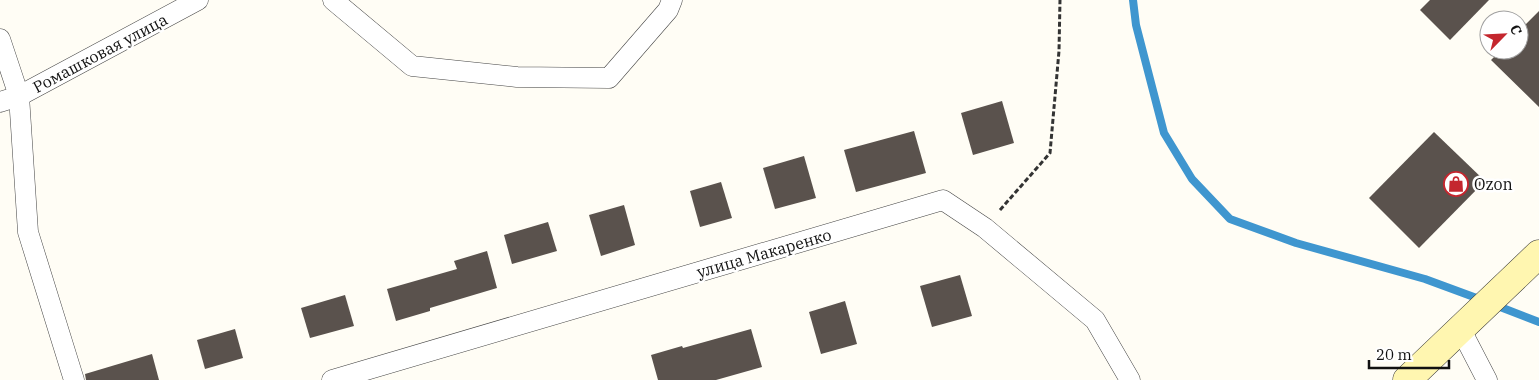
<svg xmlns="http://www.w3.org/2000/svg" width="1539" height="380" font-family="'IBM Plex Serif',serif">
	<rect width="100%" height="100%" fill="#fffdf5"/>
	<g fill="none" stroke-linecap="round" stroke-linejoin="round">
		<g stroke="#3f96cf" stroke-width="8">
			<path d="M 1133,0 L 1136,25 L 1164,133 L 1192,179 L 1230,219 L 1296,243 L 1425,279 L 1482,300"/>
			<path d="M 1495,305 L 1539,322"/>
		</g>
	</g>
	<g fill="#5a524d">
		<path d="M 1430,0 L 1489,0 L 1450,40 L 1420,10 Z"/>
		<path d="M 1539,11 L 1539,107 L 1491,60 L 1501,50 L 1519,50 L 1519,31 Z"/>
		<path d="M 1002,101 L 1014,143 L 973,155 L 961,113 Z"/>
		<path d="M 914,131 L 926,173 L 856,192 L 844,150 Z"/>
		<path d="M 1434,132 L 1485,181 L 1419,248 L 1369,198 Z"/>
		<path d="M 804,156 L 816,198 L 775,209 L 763,168 Z"/>
		<path d="M 721,182 L 732,218 L 700,227 L 690,191 Z"/>
		<path d="M 624,205 L 635,245 L 601,256 L 589,215 Z"/>
		<path d="M 548,222 L 557,251 L 512,264 L 504,235 Z"/>
		<path d="M 487,251 L 497,288 L 430,308 L 430,311 L 396,321 L 387,289 L 457,269 L 454,261 Z"/>
		<path d="M 960,275 L 972,316 L 932,327 L 920,286 Z"/>
		<path d="M 345,295 L 354,326 L 310,338 L 301,308 Z"/>
		<path d="M 845,301 L 857,344 L 821,354 L 809,312 Z"/>
		<path d="M 235,329 L 243,358 L 205,369 L 197,340 Z"/>
		<path d="M 751,329 L 762,367 L 716,380 L 658,380 L 651,355 L 682,346 L 683,348 Z"/>
		<path d="M 152,354 L 159,380 L 86,380 L 85,374 Z"/>
	</g>
	<g fill="none" stroke-linecap="round" stroke-linejoin="round">
		<defs>
			<g id="street">
				<path d="M 333,0 L 412,66 L 517,77 L 609,78 L 668,10 L 672,0"/>
				<path d="M 0,39 L 19,96 L 28,232 L 74,380"/>
				<path d="M 0,102 L 19,96 L 198,0"/>
				<path d="M 1460,328 L 1487,380"/>
				<path d="M 332,380 L 943,200 L 985,228 L 1095,320 L 1130,380"/>
			</g>
			<path id="secondary" d="M 1407,380 L 1539,254"/>
		</defs>
		<use href="#street" stroke="#444" stroke-width="21"/>
		<use href="#secondary" stroke="#333" stroke-width="29"/>
		<path stroke="#333" stroke-width="3" stroke-dasharray="5 2.5" stroke-linecap="butt" d="M 1000,210 L 1050,153 L 1059,51 L 1060,0"/>
		<use href="#street" stroke="#fff" stroke-width="20"/>
		<use href="#secondary" stroke="#fff6b0" stroke-width="28"/>
	</g>
	<defs>
		<symbol id="shop-ring" viewBox="-11 -11 22 22"><circle r="9.5" fill="#fff" stroke="#c4262e" stroke-width="1.5"/><path d="M-5-2.5h2.3a2.7 3.5 0 0 1 5.4 0H5L5.5 6h-11ZM-1.5-2.5h3a1.5 2.3 0 0 0-3 0Z" fill="#c4262e"/></symbol>
	</defs>
	<g fill-rule="evenodd">
		<use href="#shop-ring" x="1442" y="170" width="28" height="28"/>
	</g>
	<g text-anchor="middle" dominant-baseline="central" stroke-width="5" stroke-linejoin="round" paint-order="stroke">
		<g font-size="16" fill="#111" stroke="#fff">
			<text transform="translate(100 53) rotate(-28)">Ромашковая улица</text>
			<text transform="translate(764 253) rotate(-16)">улица Макаренко</text>
		</g>
		<g font-size="16" fill="#111" stroke="#fff" text-anchor="start">
			<text x="1474" y="184">Ozon</text>
		</g>
	</g>
	<g transform="translate(1504 35) rotate(66)"><circle r="24" fill="#ffffff" stroke="#a0a0a0"/>
	<path d="M0-4L9 19L0 12L-9 19Z" fill="#c4262e"/>
	<text y="-8" font-size="14" font-weight="bold" text-anchor="middle" fill="#111111">С</text>
	</g>
	<path d="M1369 360v8h80v-8" fill="none" stroke="#111111" stroke-width="2.5"/>
	<text x="1376" y="360" font-size="15" fill="#111111" stroke="#ffffff" stroke-width="4" paint-order="stroke">20 m</text>
</svg>
